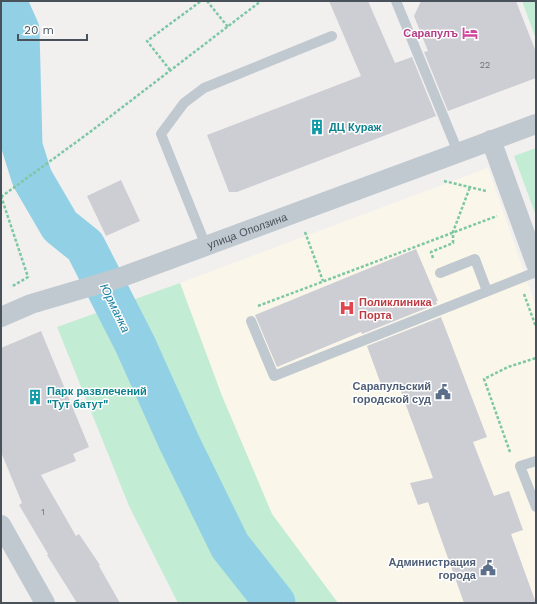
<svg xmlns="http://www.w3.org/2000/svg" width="537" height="604" font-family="'Work Sans',sans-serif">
	<rect width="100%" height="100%" fill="#f2f0ef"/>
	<path fill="#fbf6ea" d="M 488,168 L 536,307 L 536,603 L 338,603 L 272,514 L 222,396 L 180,283 Z"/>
	<g fill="#c2ecd3">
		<path d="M 522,1 L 536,1 L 536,39 Z"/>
		<path d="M 536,148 L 536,216 L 514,156 Z"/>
		<path d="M 180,283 L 222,396 L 272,514 L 338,603 L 178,603 L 129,506 L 57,327 Z"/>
	</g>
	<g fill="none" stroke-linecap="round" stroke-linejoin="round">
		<path stroke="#92d1e5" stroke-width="41" d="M 6,1 L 19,30 L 22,146 L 32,178 L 60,226 L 85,246 L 135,344 L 179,442 L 230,546 L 275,603"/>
	</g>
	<g fill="#cdced4">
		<path d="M 329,1 L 368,1 L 395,63 L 412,57 L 436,116 L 237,192 L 229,192 L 207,135 L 361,76 Z"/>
		<path d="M 421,1 L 516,1 L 536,52 L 536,78 L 448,111 L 424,52 L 428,51 L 414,16 Z"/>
		<path d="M 121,180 L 140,221 L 106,236 L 87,196 Z"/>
		<path d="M 416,249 L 438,301 L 436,301 L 437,304 L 362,334 L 361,332 L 277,367 L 255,315 Z"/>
		<path d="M 441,317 L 487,437 L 473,442 L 494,496 L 509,491 L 523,530 L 511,534 L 536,603 L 464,603 L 428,502 L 418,505 L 410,483 L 433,478 L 397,381 L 382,387 L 367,346 Z"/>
		<path d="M 41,331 L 89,447 L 73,454 L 76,461 L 41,475 L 76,536 L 79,534 L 100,565 L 99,566 L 120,603 L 77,603 L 47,555 L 48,554 L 19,505 L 22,503 L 1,452 L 1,348 Z"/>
	</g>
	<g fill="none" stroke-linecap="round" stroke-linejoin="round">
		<g stroke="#7cc7a4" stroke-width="2.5" stroke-dasharray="3 2" stroke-linecap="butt">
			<path d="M 207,1 L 228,27"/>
			<path d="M 170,70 L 147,41 L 201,1"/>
			<path d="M 444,181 L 486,191"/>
			<path d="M 1,196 L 28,277 L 11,287"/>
			<path d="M 1,197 L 90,132 L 261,1"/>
			<path d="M 305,232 L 323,281"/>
			<path d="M 433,258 L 431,252 L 453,243 L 453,232 L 470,187"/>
			<path d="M 524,294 L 536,327"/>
			<path d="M 258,306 L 497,216"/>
			<path d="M 510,452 L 484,379 L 508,367 L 536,358"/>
		</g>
		<g stroke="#c1c9d0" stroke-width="10">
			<path d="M 396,1 L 458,152"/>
			<path d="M 206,246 L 161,134 L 184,103 L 204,88 L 332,36"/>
			<path d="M 440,273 L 475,259 L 487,291"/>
			<path d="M 251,321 L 274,376 L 536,272"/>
			<path d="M 536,461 L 520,466 L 536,507"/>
		</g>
		<g stroke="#c1c9d0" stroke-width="20">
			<path d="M 491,140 L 536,264"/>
			<path id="s1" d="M 1,317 L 31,304 L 119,278 L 536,124"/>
			<path d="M 1,525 L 45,603"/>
		</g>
	</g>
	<defs>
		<symbol id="hotel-bare" viewBox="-9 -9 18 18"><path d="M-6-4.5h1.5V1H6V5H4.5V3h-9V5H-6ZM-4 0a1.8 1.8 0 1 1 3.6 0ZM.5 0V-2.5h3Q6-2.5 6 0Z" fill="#d1479c" stroke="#fff" stroke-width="2.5" paint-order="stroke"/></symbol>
		<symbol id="building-bare" viewBox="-9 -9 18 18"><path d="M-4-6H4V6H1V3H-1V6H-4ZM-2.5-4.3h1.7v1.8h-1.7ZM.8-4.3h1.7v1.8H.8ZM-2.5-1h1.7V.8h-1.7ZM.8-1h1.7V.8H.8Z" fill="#0f9aa8" stroke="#fff" stroke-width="2.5" paint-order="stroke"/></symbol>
		<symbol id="hospital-bare" viewBox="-9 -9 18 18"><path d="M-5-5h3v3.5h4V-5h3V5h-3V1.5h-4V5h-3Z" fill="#e0444e" stroke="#fff" stroke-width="2.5" paint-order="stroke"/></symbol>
		<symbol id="civic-bare" viewBox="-9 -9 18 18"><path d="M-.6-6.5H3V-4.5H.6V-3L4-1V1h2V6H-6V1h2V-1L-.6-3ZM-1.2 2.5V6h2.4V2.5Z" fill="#5c6f8a" stroke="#fff" stroke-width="2.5" paint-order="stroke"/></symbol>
	</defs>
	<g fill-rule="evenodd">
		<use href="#hotel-bare" x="459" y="22" width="22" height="22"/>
		<use href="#building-bare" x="306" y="116" width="22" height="22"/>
		<use href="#hospital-bare" x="336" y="297" width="22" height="22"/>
		<use href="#civic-bare" x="432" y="381" width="22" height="22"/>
		<use href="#building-bare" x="24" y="386" width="22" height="22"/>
		<use href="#civic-bare" x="477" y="557" width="22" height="22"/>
	</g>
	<g text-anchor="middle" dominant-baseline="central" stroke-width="3" stroke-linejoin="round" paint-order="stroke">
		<g font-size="9" fill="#6a7179">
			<text x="485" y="65">22</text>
			<text x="43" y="512">1</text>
		</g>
		<g font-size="11" font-weight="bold" fill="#b23c85" stroke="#fff" text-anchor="end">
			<text x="458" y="33">Сарапулъ</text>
		</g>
		<g font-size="11" font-weight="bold" fill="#0d838f" stroke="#fff" text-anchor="start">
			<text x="329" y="127">ДЦ Кураж</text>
			<text x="47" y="391">Парк развлечений<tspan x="47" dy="13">"Тут батут"</tspan></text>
		</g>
		<g font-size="11" fill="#49525b" stroke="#fff">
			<text stroke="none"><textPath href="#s1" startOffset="261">улица Оползина</textPath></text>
		</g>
		<g font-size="11" font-weight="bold" fill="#be3a42" stroke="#fff" text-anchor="start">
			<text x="359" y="302">Поликлиника<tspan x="359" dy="13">Порта</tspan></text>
		</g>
		<g font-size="11" font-weight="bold" fill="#4e5e75" stroke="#fff" text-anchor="end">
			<text x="431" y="386">Сарапульский<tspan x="431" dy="13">городской суд</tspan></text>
			<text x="476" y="562">Администрация<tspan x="476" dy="13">города</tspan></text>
		</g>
		<g font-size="12" font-style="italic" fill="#187f9f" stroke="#fff">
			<text transform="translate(115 308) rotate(64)">Юрманка</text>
		</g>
	</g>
	<rect width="537" height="604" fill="none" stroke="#49525b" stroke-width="4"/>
	<path d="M18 34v6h69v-6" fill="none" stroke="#49525b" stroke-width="2"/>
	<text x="24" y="34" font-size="12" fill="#49525b" stroke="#ffffff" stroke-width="3" paint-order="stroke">20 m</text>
</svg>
